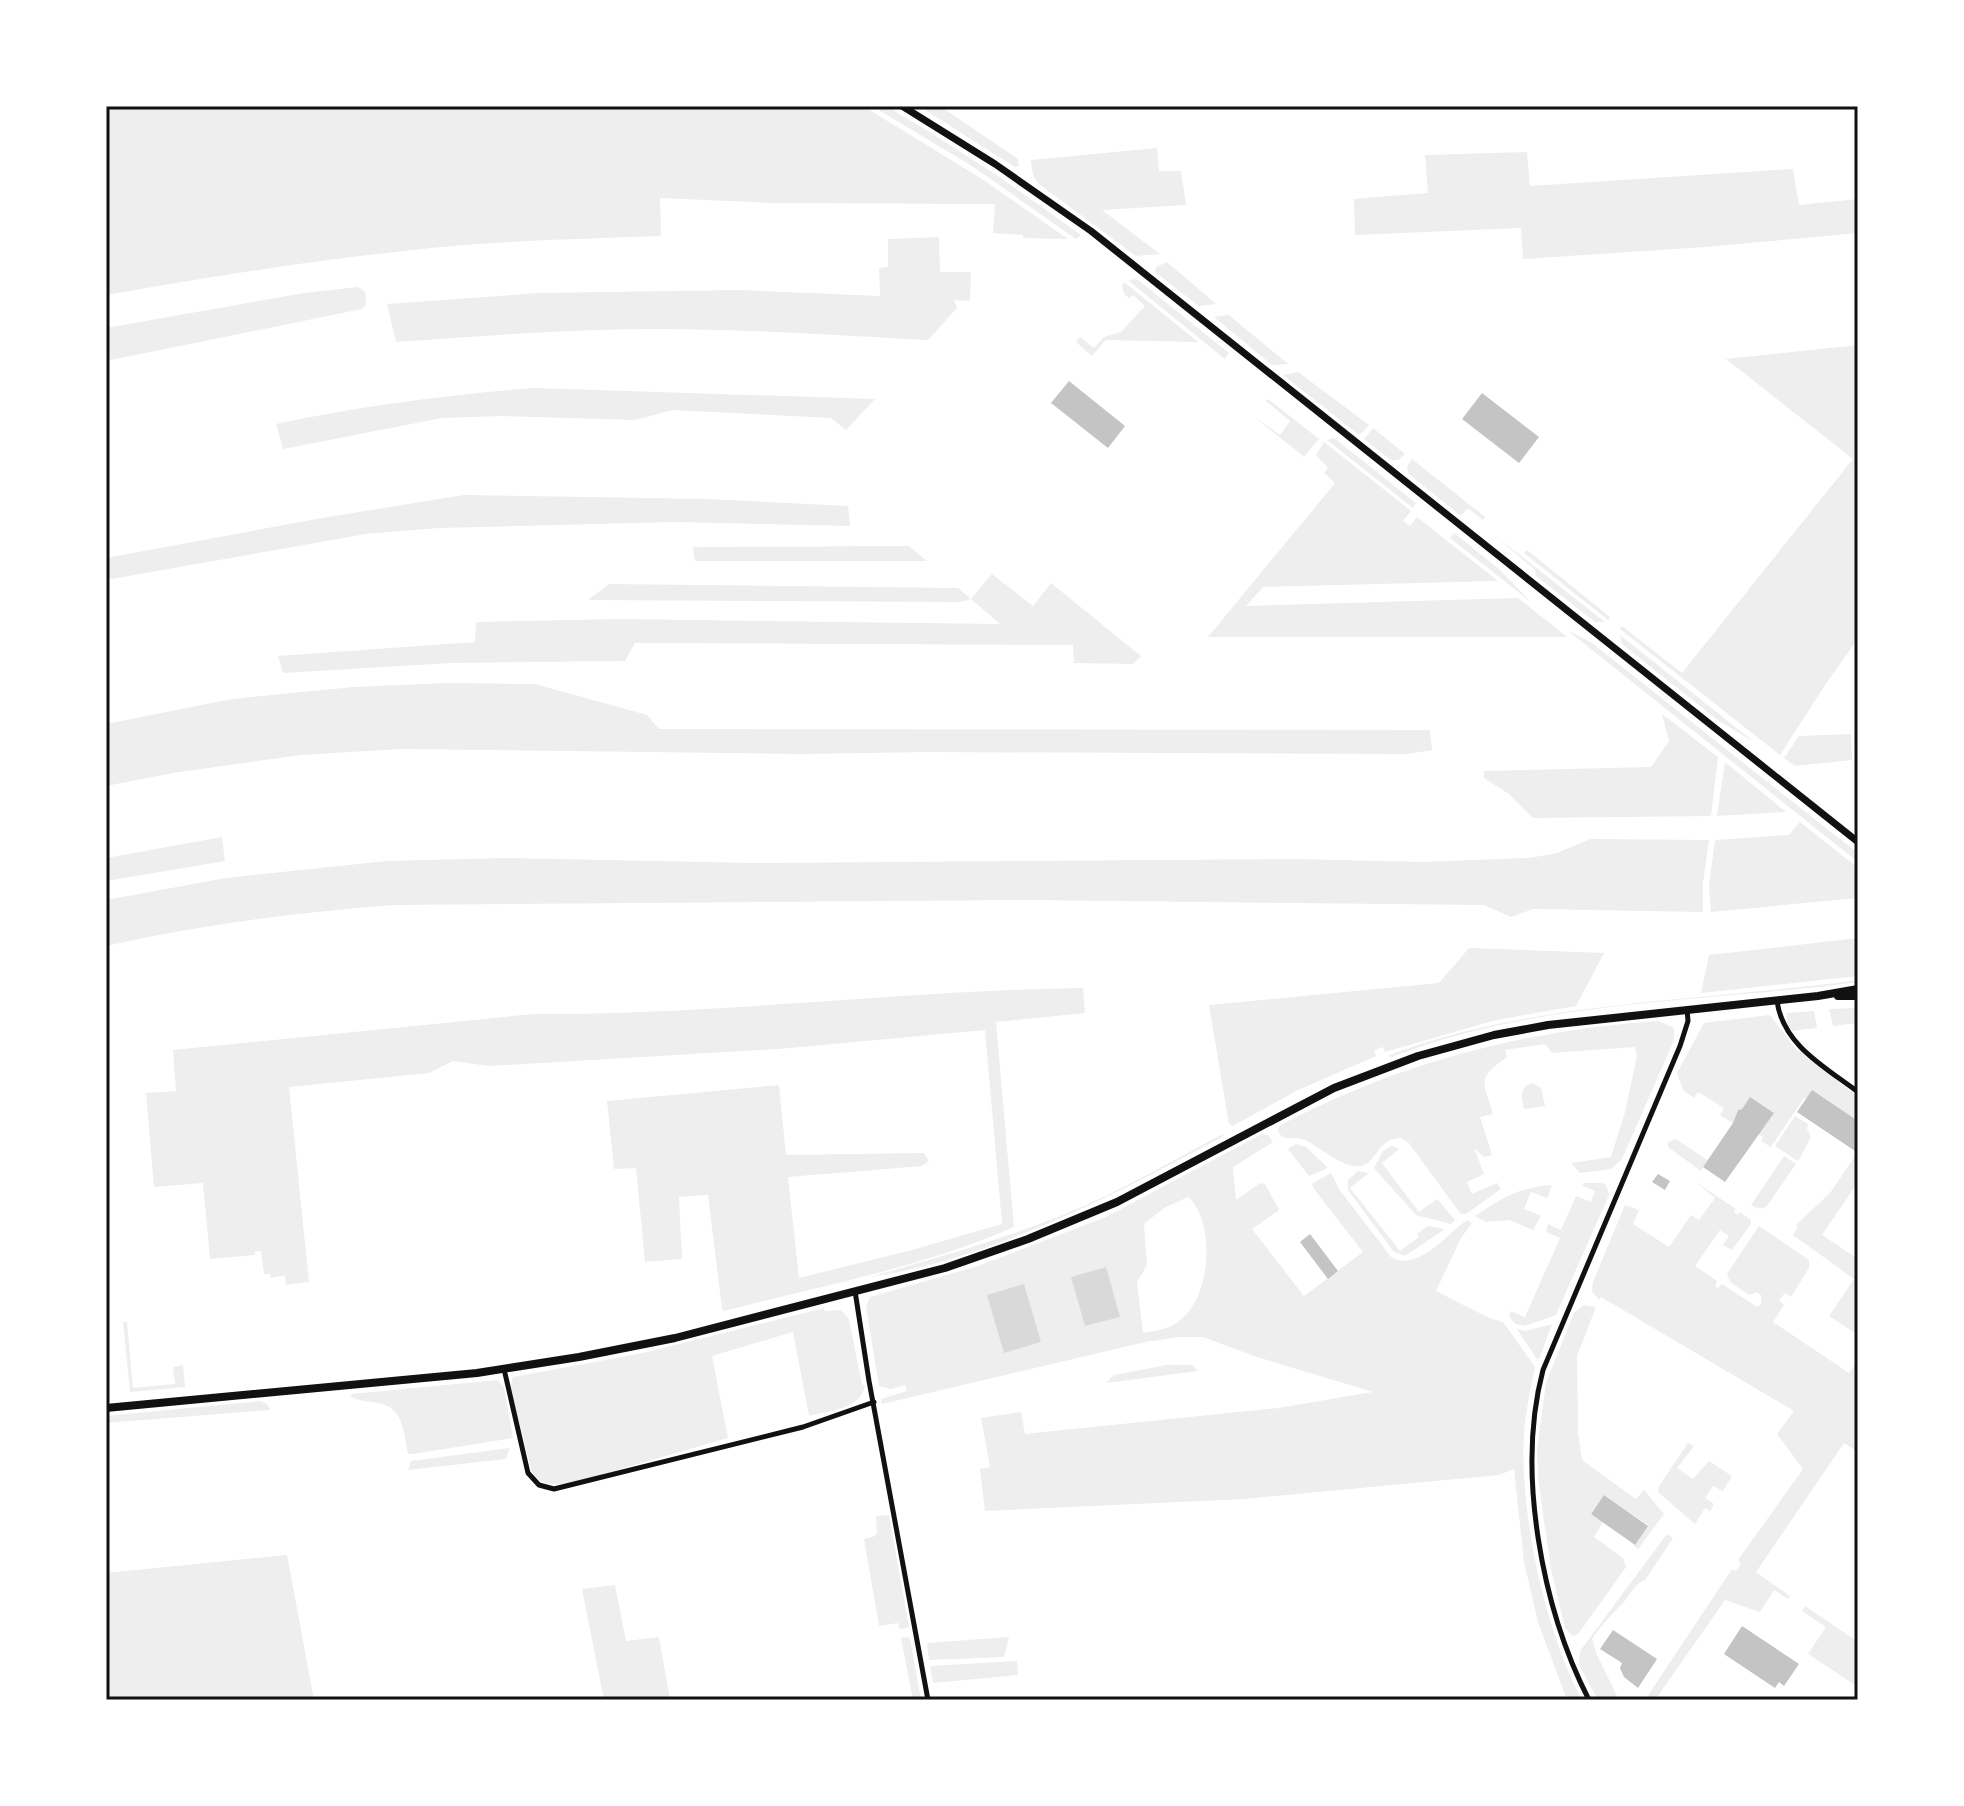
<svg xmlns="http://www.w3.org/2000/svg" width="1964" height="1806" font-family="Montserrat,sans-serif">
	<rect width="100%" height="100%" fill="#fff"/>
	<g fill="#eee" fill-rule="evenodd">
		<path d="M 106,106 L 863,106 L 982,179 L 1068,239 L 1023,238 L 1023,235 L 993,233 L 995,204 L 773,203 L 660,198 L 661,236 C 610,238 560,239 509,242 C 374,250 240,272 106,295 Z"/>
		<path d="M 872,106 L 886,106 L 928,131 L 998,176 L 1081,235 L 1076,239 L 972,166 Z"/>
		<path d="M 919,106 L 940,106 L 1018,159 L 1019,166 L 1015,167 Z"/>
		<path d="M 1157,148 L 1159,171 L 1181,171 L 1186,205 L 1102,210 L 1160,254 L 1136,256 L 1039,184 C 1032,176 1032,170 1031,160 Z"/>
		<path d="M 1527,152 L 1530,186 L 1793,169 L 1799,205 L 1858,199 L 1858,233 L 1705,247 L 1523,259 L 1521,228 L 1355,235 L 1354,199 L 1428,193 L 1425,155 Z"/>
		<path d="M 939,237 L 940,272 L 971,272 L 970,301 L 954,300 L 957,308 L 928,340 C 837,335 745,329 653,329 C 567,329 482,336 396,342 L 387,304 L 540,293 L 738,290 L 880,296 L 879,268 L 888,267 L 888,239 Z"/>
		<path d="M 1167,262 L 1216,304 L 1199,306 L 1155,272 L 1156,267 Z"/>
		<path d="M 1133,279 L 1138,280 L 1229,353 L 1225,359 L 1129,281 Z"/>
		<path d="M 1124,282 L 1198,342 L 1106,340 L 1092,356 L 1076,342 L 1080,337 L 1094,348 L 1104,337 L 1121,332 L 1145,306 L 1133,295 L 1129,298 L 1124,294 L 1122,286 Z"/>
		<path d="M 358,287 L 365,292 L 366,305 L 362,309 L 106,361 L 106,328 L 304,293 Z"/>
		<path d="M 1229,315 L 1288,364 L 1272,365 L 1214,317 Z"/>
		<path d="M 1858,345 L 1858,639 L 1827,682 L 1780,755 L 1620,629 L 1622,626 L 1682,673 L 1853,459 L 1726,359 Z"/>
		<path d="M 1298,372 L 1369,425 L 1362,433 L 1358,434 L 1283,375 Z"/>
		<path d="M 535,388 L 875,399 L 846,430 L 831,418 L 673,410 L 635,420 L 502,416 L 442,418 L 283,449 L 276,424 C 362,406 447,395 535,388 Z"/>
		<path d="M 1268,399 L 1319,439 L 1304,457 L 1252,415 L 1280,435 L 1290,421 L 1266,401 Z"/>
		<path d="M 1373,428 L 1405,454 L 1398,460 L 1391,460 L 1364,439 Z"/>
		<path d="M 1334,438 L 1416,503 L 1413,508 L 1327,440 Z"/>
		<path d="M 1324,442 L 1411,511 L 1403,521 L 1410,526 L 1417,517 L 1498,581 L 1263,587 L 1246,606 L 1518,598 L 1567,637 L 1208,637 L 1335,483 L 1324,473 L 1328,468 L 1316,455 Z"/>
		<path d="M 1412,459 L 1485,517 L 1483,520 L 1468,508 L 1461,516 L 1409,474 L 1407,467 Z"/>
		<path d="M 464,495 L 709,499 L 848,506 L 850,526 L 674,522 L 439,528 L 366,534 L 106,580 L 106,558 L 322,518 Z"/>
		<path d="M 1454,533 L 1499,569 L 1531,602 L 1450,538 Z"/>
		<path d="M 1493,534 L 1605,622 L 1595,622 L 1536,576 L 1535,570 Z"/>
		<path d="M 909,546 L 927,561 L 695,561 L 693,547 Z"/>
		<path d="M 1527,550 L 1610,617 L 1608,620 L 1524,553 Z"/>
		<path d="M 992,574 L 1033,606 L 1051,583 L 1141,656 L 1133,664 L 1074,663 L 1073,645 L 635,643 L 625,661 L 451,663 L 283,673 L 278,656 L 475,642 L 476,622 L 619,619 L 1000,624 L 971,599 L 960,602 L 588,600 L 609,584 L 958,588 L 971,599 Z"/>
		<path d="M 1567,630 L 1592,643 L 1822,825 L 1858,853 L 1858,862 Z"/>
		<path d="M 1620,635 L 1754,742 L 1719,721 L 1622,644 Z"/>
		<path d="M 449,683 L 535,684 L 647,715 L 659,729 L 1430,730 L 1432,750 L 1408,754 L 927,752 L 802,754 L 400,749 L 301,755 L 173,773 L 106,786 L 106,724 L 232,699 L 353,687 Z"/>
		<path d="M 1662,714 L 1718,757 L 1711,816 L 1533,818 L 1509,794 L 1484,778 L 1484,771 L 1651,767 L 1669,741 Z"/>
		<path d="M 1851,734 L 1852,760 L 1795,766 L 1784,758 L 1799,736 Z"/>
		<path d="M 1725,762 L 1786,812 L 1717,816 Z"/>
		<path d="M 1800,822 L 1858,868 L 1858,898 L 1711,912 L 1709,886 L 1715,840 L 1789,835 Z"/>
		<path d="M 222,837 L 225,861 L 106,881 L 106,858 Z"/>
		<path d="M 1590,839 L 1709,840 L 1703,883 L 1703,912 L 1533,909 L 1511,917 L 1484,905 L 1026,900 L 395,905 C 297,912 201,925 106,946 L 106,900 L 226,878 L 386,861 L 505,858 L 754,863 L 1294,859 L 1423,862 L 1529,858 L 1557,853 Z"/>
		<path d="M 1858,938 L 1858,976 L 1701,993 L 1709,955 Z"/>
		<path d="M 1469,948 L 1604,953 L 1576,1006 L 1496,1020 L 1385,1052 L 1383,1047 L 1374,1050 L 1376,1056 L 1296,1091 L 1233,1126 L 1229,1124 L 1209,1005 L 1439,983 Z"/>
		<path d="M 1858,980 L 1858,982 C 1704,1003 1539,999 1392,1057 L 1387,1056 C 1538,999 1700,1002 1858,980 Z"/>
		<path d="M 1083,988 L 1085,1013 L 996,1022 L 1014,1227 C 923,1267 821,1286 724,1311 L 722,1309 L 708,1195 L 679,1197 L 682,1259 L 645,1262 L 636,1168 L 614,1169 L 607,1101 L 779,1085 L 786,1155 L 924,1153 L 929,1161 L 922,1166 L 788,1177 L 799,1278 L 912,1250 L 1002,1224 L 985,1030 L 778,1049 L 489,1066 L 453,1061 L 429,1073 L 289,1087 L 309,1282 L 286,1285 L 285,1275 L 271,1278 L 270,1274 L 264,1274 L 261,1251 L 254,1252 L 255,1255 L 210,1259 L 203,1183 L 154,1187 L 146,1093 L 176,1091 L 173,1050 L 534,1014 C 717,1015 900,991 1083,988 Z"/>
		<path d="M 1858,1008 L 1858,1023 L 1833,1026 L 1829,1009 Z"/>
		<path d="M 1814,1011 L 1817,1028 L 1792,1031 L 1787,1023 L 1787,1013 Z"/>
		<path d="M 1770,1015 L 1796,1049 L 1858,1097 L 1858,1121 L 1804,1098 L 1771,1147 L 1761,1141 L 1763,1137 L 1757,1134 L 1773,1112 L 1750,1097 L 1742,1109 L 1738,1110 L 1733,1123 L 1720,1115 L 1724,1108 L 1698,1092 L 1694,1098 L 1683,1090 L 1677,1073 L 1704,1023 Z"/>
		<path d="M 1659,1021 L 1674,1028 L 1674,1040 L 1622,1159 L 1611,1169 L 1580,1173 L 1571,1163 L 1611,1157 L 1625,1112 L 1637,1056 L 1635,1047 L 1552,1053 L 1545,1044 L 1505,1050 L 1507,1057 C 1476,1079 1483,1080 1493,1114 L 1480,1117 L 1492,1155 L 1484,1157 L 1474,1148 L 1484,1174 L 1467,1182 L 1472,1194 L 1497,1183 L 1501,1189 L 1466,1214 L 1461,1214 L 1457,1209 L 1408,1142 L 1401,1138 C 1377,1138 1376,1164 1361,1166 C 1341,1169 1318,1144 1302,1139 C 1295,1137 1289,1139 1282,1137 L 1278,1131 L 1279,1126 C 1397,1063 1525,1030 1659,1021 Z"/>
		<path d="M 1532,1083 L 1541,1088 L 1545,1106 L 1524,1109 C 1522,1098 1518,1087 1532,1083 Z"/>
		<path d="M 1795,1116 L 1808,1124 L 1807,1129 L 1811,1137 L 1798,1161 L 1775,1146 Z"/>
		<path d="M 1223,1134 L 1222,1137 C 1114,1195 993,1259 870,1277 C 943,1256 1016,1236 1086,1205 C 1133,1184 1177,1158 1223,1134 Z"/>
		<path d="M 1262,1134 L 1268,1135 L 1273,1142 L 1233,1167 L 1236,1200 L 1260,1183 L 1265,1184 L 1279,1210 L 1252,1229 L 1304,1296 L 1363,1252 L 1314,1189 L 1312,1184 L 1331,1173 L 1339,1189 L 1391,1257 C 1417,1273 1447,1234 1467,1220 L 1472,1223 L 1461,1238 L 1436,1291 L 1489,1318 L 1503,1322 L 1535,1367 C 1530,1389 1526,1411 1524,1433 C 1519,1511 1545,1632 1582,1700 L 1567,1700 L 1538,1622 L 1524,1562 L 1514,1469 L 1499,1475 L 1244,1499 L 985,1511 L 980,1469 L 990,1467 L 981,1418 L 1021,1412 L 1025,1434 L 1278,1408 L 1373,1392 L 1257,1357 L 1203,1337 L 1180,1337 L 1145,1342 L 882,1404 L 881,1399 L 907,1391 L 905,1385 L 891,1389 L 879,1386 L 866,1306 L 870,1297 L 978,1266 L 1106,1217 ZM 1188,1197 C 1217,1223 1212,1305 1173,1325 C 1165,1330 1152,1331 1143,1333 L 1137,1282 L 1147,1265 L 1144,1224 L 1164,1208 Z"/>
		<path d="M 1676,1139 L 1707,1160 L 1701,1171 L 1668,1147 L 1668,1142 Z"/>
		<path d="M 1296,1144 L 1306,1147 L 1328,1168 L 1309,1176 L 1288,1149 Z"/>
		<path d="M 1392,1146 L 1399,1149 L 1382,1163 L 1419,1212 L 1437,1199 L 1455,1220 L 1451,1224 L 1416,1215 L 1374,1168 L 1383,1151 Z"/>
		<path d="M 1858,1152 L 1858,1182 L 1822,1235 L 1858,1259 L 1858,1335 L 1829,1316 L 1854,1279 L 1793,1235 L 1798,1227 L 1796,1225 L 1830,1193 Z"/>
		<path d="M 1784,1156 L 1796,1164 L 1767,1206 C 1761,1210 1757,1209 1751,1205 Z"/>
		<path d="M 1358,1171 L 1369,1173 L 1350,1188 L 1400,1251 L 1419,1237 L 1417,1234 L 1428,1226 L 1445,1229 L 1405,1256 L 1394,1252 L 1348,1190 L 1348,1180 Z"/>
		<path d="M 1694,1181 L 1736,1209 L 1734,1212 L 1738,1215 L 1740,1212 L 1751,1220 L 1751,1224 L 1732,1250 L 1723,1245 L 1729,1236 L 1720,1230 L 1695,1266 L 1717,1281 L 1715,1287 L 1718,1288 L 1722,1284 L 1757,1307 L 1761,1304 L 1761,1295 L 1756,1292 L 1749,1295 L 1730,1282 L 1727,1274 L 1759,1226 L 1809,1260 L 1809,1268 L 1791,1297 L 1785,1293 L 1779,1300 L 1784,1305 L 1773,1322 L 1849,1373 L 1858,1361 L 1858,1452 L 1844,1443 L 1756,1572 L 1790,1596 L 1788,1599 L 1774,1590 L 1760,1612 L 1725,1600 L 1655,1700 L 1645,1700 L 1732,1569 L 1736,1571 L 1741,1564 L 1738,1560 L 1803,1469 L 1777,1434 L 1794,1411 L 1601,1297 L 1599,1300 L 1592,1291 L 1593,1282 L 1625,1205 L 1639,1210 L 1633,1224 L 1669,1247 L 1691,1215 L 1699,1220 L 1715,1198 Z"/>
		<path d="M 1583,1183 L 1601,1183 L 1606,1185 L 1609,1195 L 1556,1315 L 1525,1326 L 1515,1324 L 1509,1316 L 1511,1311 L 1525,1317 L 1560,1238 L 1546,1232 L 1548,1224 L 1561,1230 L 1576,1196 L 1591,1202 L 1595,1191 L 1583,1186 Z"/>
		<path d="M 1552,1185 L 1547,1198 L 1531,1192 L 1524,1209 L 1541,1216 L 1533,1230 L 1509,1220 L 1486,1222 L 1475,1216 C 1504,1197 1516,1188 1552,1185 Z"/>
		<path d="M 1584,1305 L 1596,1307 L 1577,1356 L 1578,1433 L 1582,1460 L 1636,1499 L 1644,1490 L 1664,1514 L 1638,1549 L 1634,1546 L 1648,1525 L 1604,1495 L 1591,1513 L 1603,1522 L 1594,1537 L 1623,1558 L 1626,1567 L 1579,1633 L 1573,1636 L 1565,1628 L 1551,1569 L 1538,1479 L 1537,1449 L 1546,1383 L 1574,1313 Z"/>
		<path d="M 824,1308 L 825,1311 L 841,1310 L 849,1319 L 862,1385 L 865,1385 C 862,1409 829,1411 809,1416 L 793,1332 L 712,1356 L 728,1438 L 572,1483 C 556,1485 542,1487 532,1472 L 510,1387 L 513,1377 L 643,1353 Z"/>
		<path d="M 123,1322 L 127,1322 L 133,1388 L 175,1384 L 173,1367 L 183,1365 L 185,1387 L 130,1392 Z"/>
		<path d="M 1552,1324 L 1540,1357 L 1537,1359 L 1517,1329 L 1526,1331 Z"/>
		<path d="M 1167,1365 L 1192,1365 L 1198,1371 L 1106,1383 L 1114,1375 Z"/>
		<path d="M 497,1380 L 504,1387 L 513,1438 L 413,1454 L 408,1454 C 404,1436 404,1409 382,1404 C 371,1401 360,1402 350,1396 L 352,1394 Z"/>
		<path d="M 260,1401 L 267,1404 L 270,1410 L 106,1423 L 106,1416 Z"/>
		<path d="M 1688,1443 L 1694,1446 L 1677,1468 L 1693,1479 L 1709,1461 L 1732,1476 L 1723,1491 L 1713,1486 L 1705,1498 L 1714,1504 L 1710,1511 L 1705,1508 L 1695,1524 L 1658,1492 L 1659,1486 Z"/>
		<path d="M 510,1448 L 506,1459 L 408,1470 L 411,1461 Z"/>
		<path d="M 889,1515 L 909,1627 L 907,1628 L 900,1629 L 898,1623 L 879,1626 L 864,1539 L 875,1536 L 877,1532 L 876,1516 Z"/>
		<path d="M 1667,1534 L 1673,1538 L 1645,1580 C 1633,1584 1631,1595 1622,1604 C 1611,1615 1601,1625 1592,1639 L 1597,1655 L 1619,1700 L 1598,1700 L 1579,1665 L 1580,1651 Z"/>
		<path d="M 287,1555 L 314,1700 L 106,1700 L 106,1573 Z"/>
		<path d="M 615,1585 L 626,1641 L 659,1637 L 670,1700 L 604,1700 L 582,1589 Z"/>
		<path d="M 1805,1606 L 1858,1642 L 1858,1687 L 1808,1654 L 1826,1627 L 1802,1611 Z"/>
		<path d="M 908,1637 L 910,1639 L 921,1700 L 913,1700 L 901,1638 Z"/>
		<path d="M 1009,1637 L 1004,1657 L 929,1660 L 927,1643 Z"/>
		<path d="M 1017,1661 L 1018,1675 L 933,1683 L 930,1666 Z"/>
	</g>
	<g fill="#d9d9d9">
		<path d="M 1106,1267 L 1120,1317 L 1085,1326 L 1071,1277 Z"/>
		<path d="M 1024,1284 L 1041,1342 L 1004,1353 L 987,1295 Z"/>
	</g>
	<g fill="#c4c4c4">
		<path d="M 1069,381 L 1125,426 L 1108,448 L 1051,403 Z"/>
		<path d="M 1482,393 L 1539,437 L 1519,463 L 1462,419 Z"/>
		<path d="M 1812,1090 L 1858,1121 L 1858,1153 L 1797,1112 Z"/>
		<path d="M 1750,1097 L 1774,1113 L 1725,1182 L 1703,1167 L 1733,1123 L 1738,1110 L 1742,1109 Z"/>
		<path d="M 1658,1174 L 1670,1181 L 1665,1190 L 1652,1182 Z"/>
		<path d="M 1310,1234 L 1338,1271 L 1328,1279 L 1300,1242 Z"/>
		<path d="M 1604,1495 L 1648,1526 L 1635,1545 L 1591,1514 Z"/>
		<path d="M 1742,1626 L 1799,1664 L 1784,1686 L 1779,1682 L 1775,1688 L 1724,1654 Z"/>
		<path d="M 1613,1630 L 1657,1659 L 1638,1688 L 1624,1677 L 1620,1668 L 1622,1663 L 1600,1649 Z"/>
	</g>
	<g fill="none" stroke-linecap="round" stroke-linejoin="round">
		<g stroke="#111" stroke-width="5">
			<path d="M 1777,1001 C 1783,1045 1825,1067 1858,1092"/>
			<path d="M 855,1291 L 869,1381 L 928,1700"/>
			<path d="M 504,1369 L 528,1473 L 539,1485 L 554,1489 L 803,1427 L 874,1402"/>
			<path d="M 1589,1700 C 1542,1608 1516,1472 1543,1370 L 1680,1046 L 1688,1021 L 1687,1009"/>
		</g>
		<path stroke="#111" stroke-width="7" d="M 902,106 L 995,164 L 1091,231 L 1858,842"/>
		<g stroke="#111" stroke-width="8">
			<path d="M 1838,996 L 1858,996"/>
			<path d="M 106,1408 L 477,1373 L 579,1357 L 675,1338 L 945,1268 L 1028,1239 L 1117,1202 L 1334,1088 L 1418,1056 L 1494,1035 L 1548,1025 L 1818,996 L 1858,989"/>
		</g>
	</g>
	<rect width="1964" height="1806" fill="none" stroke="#ffffff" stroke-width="216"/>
	<rect x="108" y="108" width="1748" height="1590" fill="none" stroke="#111" stroke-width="3"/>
</svg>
